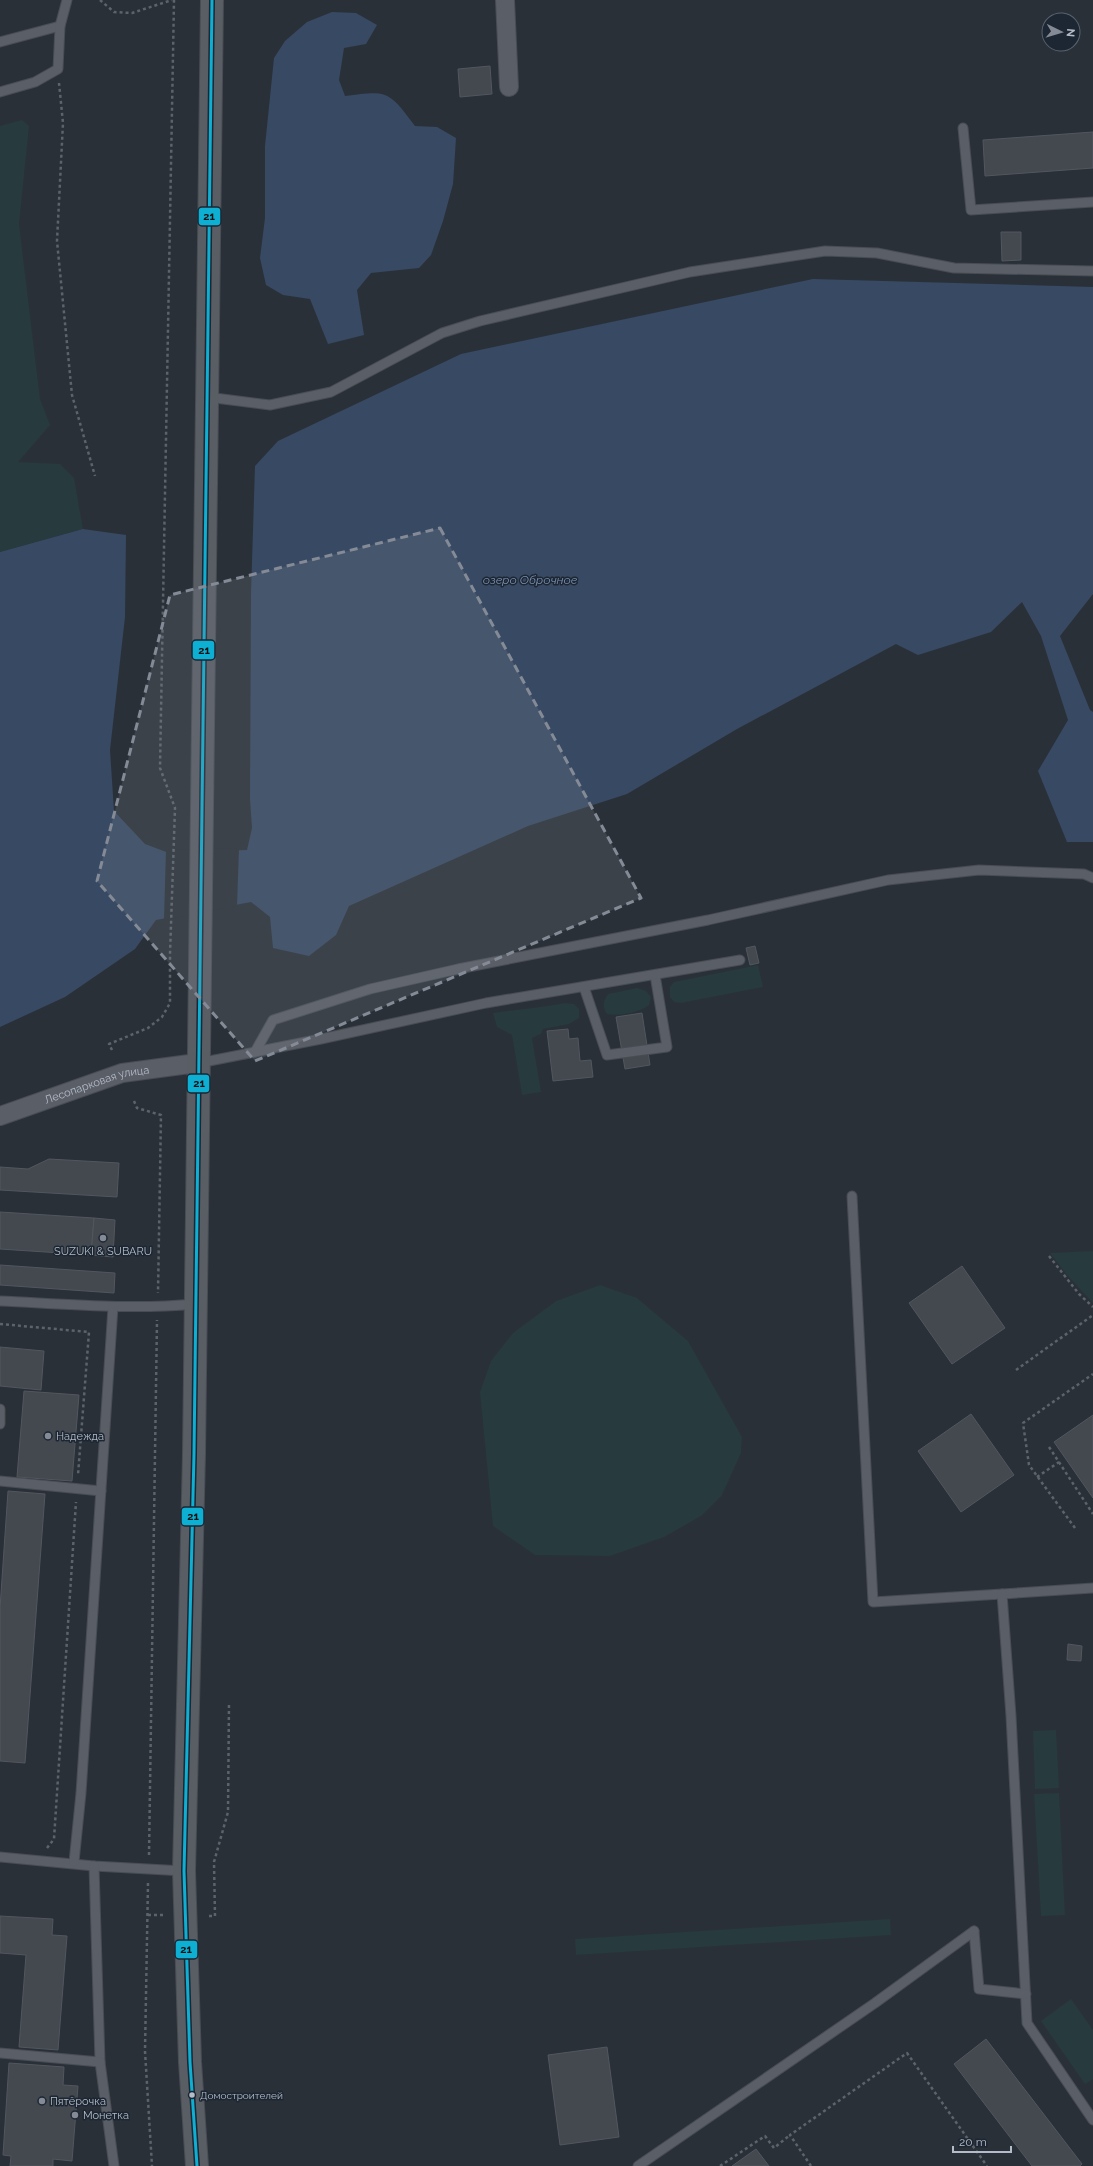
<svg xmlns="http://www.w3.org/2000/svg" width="1093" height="2166" font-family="Raleway,sans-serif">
	<rect width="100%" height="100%" fill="#2a3038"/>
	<g fill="#273a3e">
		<path d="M 22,120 L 29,126 L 19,224 L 40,399 L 50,425 L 18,462 L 60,464 L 74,478 L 83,529 L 0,552 L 0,126 Z"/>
		<path d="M 758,965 L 763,987 L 681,1003 L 674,1002 L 670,997 L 670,987 L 674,982 Z"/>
		<path d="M 637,988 L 646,991 L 651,997 L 649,1005 C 639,1013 620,1016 607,1014 C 602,1006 603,1002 608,994 Z"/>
		<path d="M 565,1003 L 574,1004 L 579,1009 L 579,1018 L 569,1024 L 543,1029 L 541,1034 L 532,1038 L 541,1092 L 522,1095 L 512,1035 L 497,1027 L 493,1013 C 518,1009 541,1008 565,1003 Z"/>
		<path d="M 1093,1251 L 1093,1303 L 1067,1275 L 1050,1253 Z"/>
		<path d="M 600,1285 L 637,1298 L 688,1341 L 742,1437 L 741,1453 L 722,1495 L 701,1516 L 664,1537 L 610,1556 L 535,1555 L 493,1526 L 480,1392 L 491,1361 L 513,1333 L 556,1301 Z"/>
		<path d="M 1056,1730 L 1059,1788 L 1035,1789 L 1033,1731 Z"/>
		<path d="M 1059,1793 L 1065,1915 L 1041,1916 L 1034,1794 Z"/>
		<path d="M 890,1919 L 891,1935 L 576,1955 L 575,1939 Z"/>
		<path d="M 1071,1999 L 1093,2030 L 1093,2079 L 1085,2084 L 1041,2021 Z"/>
	</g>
	<g fill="#384963">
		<path d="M 332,12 L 356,13 L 377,25 L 366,44 L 344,48 L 339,80 L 345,96 C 388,90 389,91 415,126 L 437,127 L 456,138 L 453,184 L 443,221 L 431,255 L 419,268 L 371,273 L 357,290 L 364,335 L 328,344 L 310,299 L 283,295 L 266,285 L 260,258 L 265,218 L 265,146 L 274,58 L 285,41 L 307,22 Z"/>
		<path d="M 813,279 L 1093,287 L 1093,594 L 1060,636 L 1090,710 L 1093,712 L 1093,842 L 1067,842 L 1038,771 L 1068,720 L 1041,636 L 1022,602 L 991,632 L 918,655 L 896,644 L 737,729 L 627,794 L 528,826 L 349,906 L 336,935 L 309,956 L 273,948 L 270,917 L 251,902 L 156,920 L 135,949 L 65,997 L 0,1027 L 0,552 L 83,529 L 126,535 L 125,617 L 110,750 L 114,811 L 145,844 L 169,853 L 247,850 L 252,828 L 250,799 L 251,594 L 255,466 L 278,441 L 461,354 Z"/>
	</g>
	<path fill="#2a3038" d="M 239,848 L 237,906 L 164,920 L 166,850 Z"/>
	<g fill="#444950" stroke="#52575f">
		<path d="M 490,66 L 492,94 L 460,97 L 458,69 Z"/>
		<path d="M 1093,132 L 1093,168 L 985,176 L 983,140 Z"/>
		<path d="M 1001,232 L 1021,232 L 1021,260 L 1002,261 Z"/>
		<path d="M 755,946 L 759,963 L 750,965 L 746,948 Z"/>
		<path d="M 642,1013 L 650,1065 L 625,1069 L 616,1017 Z"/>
		<path d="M 568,1029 L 569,1039 L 578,1038 L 580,1061 L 591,1060 L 593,1077 L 553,1081 L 547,1031 Z"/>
		<path d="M 49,1159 L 119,1163 L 117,1197 L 0,1190 L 0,1167 L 28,1169 Z"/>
		<path d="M 0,1212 L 94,1218 L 91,1255 L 0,1249 Z"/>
		<path d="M 94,1218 L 115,1220 L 113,1257 L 91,1255 Z"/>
		<path d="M 0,1265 L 115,1273 L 114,1293 L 0,1285 Z"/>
		<path d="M 962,1266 L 1005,1328 L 952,1364 L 909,1303 Z"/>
		<path d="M 0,1347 L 44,1351 L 41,1390 L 0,1386 Z"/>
		<path d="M 24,1391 L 79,1395 L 72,1481 L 17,1477 Z"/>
		<path d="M 971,1414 L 1014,1475 L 961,1512 L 918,1451 Z"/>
		<path d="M 1093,1415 L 1093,1498 L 1054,1442 Z"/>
		<path d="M 8,1491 L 45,1494 L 25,1763 L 0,1761 L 0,1608 Z"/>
		<path d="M 1068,1644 L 1082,1646 L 1081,1661 L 1067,1660 Z"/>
		<path d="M 0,1916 L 53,1919 L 52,1935 L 67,1936 L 58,2050 L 19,2047 L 26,1955 L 0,1953 Z"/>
		<path d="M 986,2039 L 1082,2164 L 1080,2166 L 1032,2166 L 954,2064 Z"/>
		<path d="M 607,2047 L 619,2137 L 560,2145 L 548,2055 Z"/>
		<path d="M 9,2063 L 64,2067 L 63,2085 L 78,2086 L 72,2161 L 53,2159 L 53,2166 L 10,2166 L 11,2156 L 3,2155 Z"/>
		<path d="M 756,2149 L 769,2166 L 732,2166 Z"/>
	</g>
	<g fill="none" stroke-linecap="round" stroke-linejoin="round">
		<defs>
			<g id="lane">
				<path d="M 0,42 L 60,26"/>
				<path d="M 0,92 L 35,82 L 58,69 L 60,26 L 67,0"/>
				<path d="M 963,128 L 971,210 L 1093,202"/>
				<path d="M 207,397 L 270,405 L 331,392 L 442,333 L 480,321 L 690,272 L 825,251 L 877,253 L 954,268 L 1093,271"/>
				<path d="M 584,987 L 607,1055 L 667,1047 L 655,975"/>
				<path d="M 255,1052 L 273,1020 L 370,989 L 458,969 L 708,920 L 888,880 L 979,870 L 1084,874 L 1093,878"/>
				<path d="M 199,1063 L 321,1039 L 486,1003 L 740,960"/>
				<path d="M 852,1196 L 873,1602 L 1002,1594"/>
				<path d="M 0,1301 C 65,1304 130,1310 195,1304"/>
				<path d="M 0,1409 L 0,1424"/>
				<path d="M 0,1481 L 101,1491"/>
				<path d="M 1093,1588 L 1002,1594 L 1011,1716 L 1027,2023 L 1093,2120"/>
				<path d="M 0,1857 L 94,1866 L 184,1871"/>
				<path d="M 74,1862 L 81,1793 L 113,1307"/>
				<path d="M 94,1866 L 100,2062 L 114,2166"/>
				<path d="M 974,1931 L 979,1989 L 1026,1994"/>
				<path d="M 0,2053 L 100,2062"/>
				<path d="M 638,2166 L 875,2003 L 974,1931"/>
			</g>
			<g id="street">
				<path d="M 505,0 L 509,87"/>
				<path id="s1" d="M 0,1116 L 122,1073 L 197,1063"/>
			</g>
			<path id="secondary" d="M 197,2166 L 190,2062 L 184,1871 L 194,1454 L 212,0"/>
		</defs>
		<use href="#lane" stroke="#484c53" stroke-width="11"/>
		<use href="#street" stroke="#484c53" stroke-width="20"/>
		<use href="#secondary" stroke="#484c53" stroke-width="24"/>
		<g stroke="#5d636a" stroke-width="2.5" stroke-dasharray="3 3" stroke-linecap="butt">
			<path d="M 100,0 L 114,12 L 132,13 L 172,0"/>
			<path d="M 59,83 L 63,123 L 57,241 L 72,395 L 95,476"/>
			<path d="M 112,1050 L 109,1044 L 148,1028 L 162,1017 L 170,1003 L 170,954 L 175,808 L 160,768 L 174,0"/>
			<path d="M 134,1101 L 137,1108 L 161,1115 L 158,1293"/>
			<path d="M 1049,1256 L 1079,1294 L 1093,1307"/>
			<path d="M 0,1324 L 89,1332 L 78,1475"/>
			<path d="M 1016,1370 L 1093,1315"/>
			<path d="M 1049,1447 L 1093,1514"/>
			<path d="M 1037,1477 L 1059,1462"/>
			<path d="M 1075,1528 L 1029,1465 L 1023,1423 L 1093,1374"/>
			<path d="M 47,1848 L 54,1839 L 76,1502"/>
			<path d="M 149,1855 L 157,1320"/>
			<path d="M 148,1883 L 145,2051 L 152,2166"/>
			<path d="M 148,1915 L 165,1915"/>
			<path d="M 209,1916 L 215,1916 L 214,1862 L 228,1812 L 229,1703"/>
			<path d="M 720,2166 L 765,2136 L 774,2148 L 790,2135"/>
			<path d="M 811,2166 L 790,2135 L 907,2053 L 987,2166"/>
		</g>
		<use href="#lane" stroke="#5a5e66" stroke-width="9"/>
		<use href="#street" stroke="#5a5e66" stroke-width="18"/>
		<use href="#secondary" stroke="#595d64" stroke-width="22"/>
		<defs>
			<path id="bus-1" d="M 197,2166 L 190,2062 L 184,1871 L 194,1454 L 212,0"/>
		</defs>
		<use href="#bus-1" stroke="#1d2633" stroke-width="6"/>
		<use href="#bus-1" stroke="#0dafd3" stroke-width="3"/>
	</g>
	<path fill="#848b96" fill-opacity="0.2" stroke="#848b96" stroke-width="3" stroke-dasharray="8 5" stroke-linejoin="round" d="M 440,528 L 641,898 L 255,1061 L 97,881 L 170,595 Z"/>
	<g fill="#848b96" stroke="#1d2633" stroke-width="1.5">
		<circle cx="103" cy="1238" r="4"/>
		<circle cx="48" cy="1436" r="4"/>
		<circle cx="42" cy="2101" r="4"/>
		<circle cx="75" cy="2115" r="4"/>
	</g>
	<circle fill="#b4bcc9" stroke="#1d2633" stroke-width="1.5" cx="192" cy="2095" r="3.5"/>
	<g text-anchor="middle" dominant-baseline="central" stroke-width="3" stroke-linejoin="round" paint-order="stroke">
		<g font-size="10" fill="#b4bcc9" stroke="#1d2633" text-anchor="start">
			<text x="200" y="2095">Домостроителей</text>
		</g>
		<g font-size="11" fill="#b4bcc9" stroke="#1d2633">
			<text stroke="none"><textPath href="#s1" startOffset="102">Лесопарковая улица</textPath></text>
		</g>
		<g font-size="11" fill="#b4bcc9" stroke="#1d2633" text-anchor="start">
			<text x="103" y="1251" text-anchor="middle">SUZUKI &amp; SUBARU</text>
			<text x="56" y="1436">Надежда</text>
			<text x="50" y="2101">Пятёрочка</text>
			<text x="83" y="2115">Монетка</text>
		</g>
		<g font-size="12" font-style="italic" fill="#7c92b1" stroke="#1d2633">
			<text x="530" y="580">озеро Оброчное</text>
		</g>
	</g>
	<g stroke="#1d2633" stroke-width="1.5">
		<rect x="198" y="207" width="23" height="19" rx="4" fill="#0dafd3"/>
		<rect x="192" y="640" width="23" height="20" rx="4" fill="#0dafd3"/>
		<rect x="187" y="1074" width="23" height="19" rx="4" fill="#0dafd3"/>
		<rect x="181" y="1507" width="23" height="19" rx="4" fill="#0dafd3"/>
		<rect x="175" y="1940" width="23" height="19" rx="4" fill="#0dafd3"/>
	</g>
	<g font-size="11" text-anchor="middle" font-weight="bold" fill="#111">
		<text x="209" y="220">21</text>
		<text x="204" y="654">21</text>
		<text x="199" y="1087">21</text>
		<text x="193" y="1520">21</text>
		<text x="186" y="1953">21</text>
	</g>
	<g transform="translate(1061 32) rotate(95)"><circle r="19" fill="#1d2633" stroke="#59626f"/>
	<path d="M0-3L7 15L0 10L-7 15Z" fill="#848b96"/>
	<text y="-6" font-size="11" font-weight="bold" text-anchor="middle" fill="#b4bcc9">N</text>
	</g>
	<path d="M953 2146v6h58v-6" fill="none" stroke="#b4bcc9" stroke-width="2"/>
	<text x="959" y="2146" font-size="12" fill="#b4bcc9" stroke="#1d2633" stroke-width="3" paint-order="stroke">20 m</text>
</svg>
